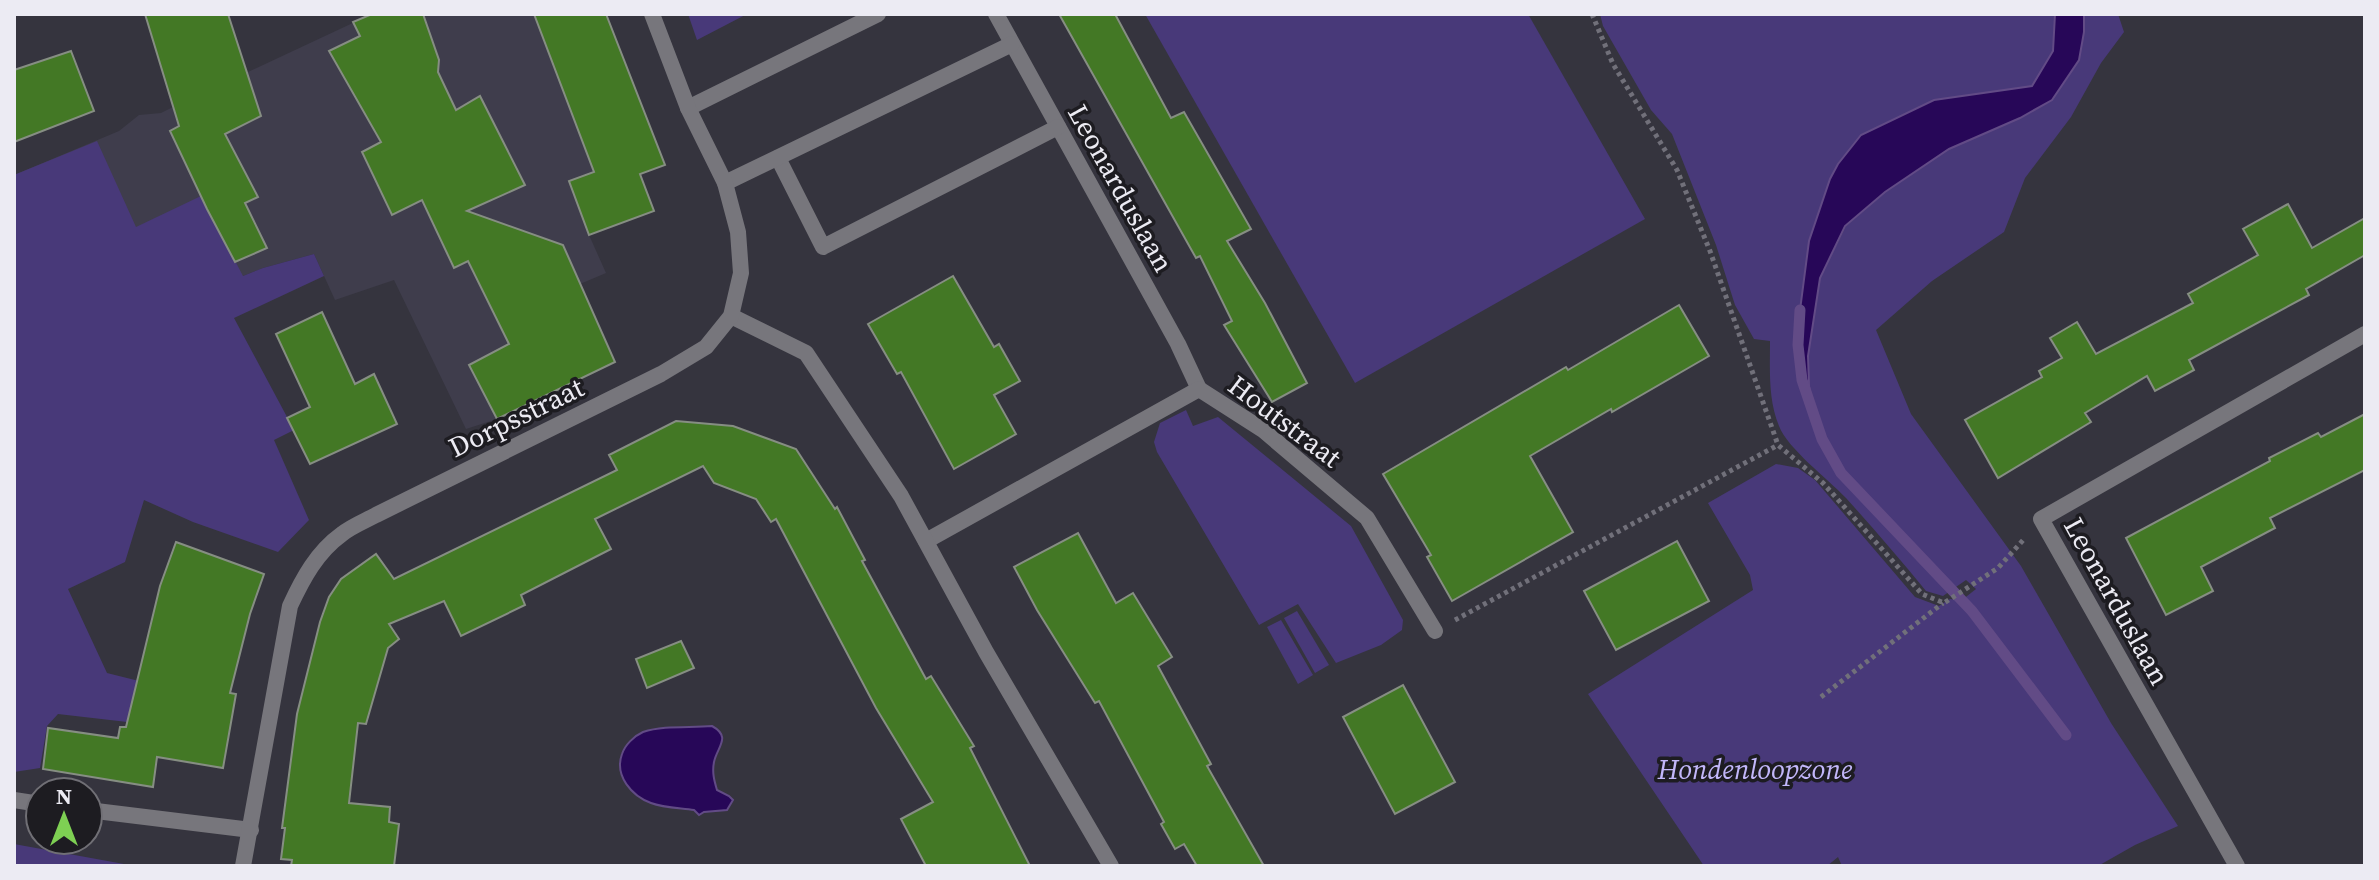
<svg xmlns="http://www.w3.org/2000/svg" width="2379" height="880" font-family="'Source Serif 4',serif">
	<rect width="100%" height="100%" fill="#35343e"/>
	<path fill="#3f3d4c" d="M 372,14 L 606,14 L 665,165 L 640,174 L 654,211 L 589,235 L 606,273 L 580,284 L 615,362 L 497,419 L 466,429 L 394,280 L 335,300 L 314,254 L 263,268 L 177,303 L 14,175 L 119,131 L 139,115 L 161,113 L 169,109 Z"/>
	<g fill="#483979">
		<path d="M 688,14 L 747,14 L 697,40 Z"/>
		<path d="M 1145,14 L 1528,14 L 1645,219 L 1355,383 Z"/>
		<path d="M 1600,14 L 2055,14 L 2053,51 L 2032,86 L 1934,100 L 1861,135 L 1830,179 L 1809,241 L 1798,334 L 1802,380 L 1814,414 L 1809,386 L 1808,356 L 1820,278 L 1846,226 L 1885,192 L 1949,149 L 2020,118 L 2084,32 L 2084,14 L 2118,14 L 2124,32 L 2101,63 L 2071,117 L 2025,178 L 2004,232 L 1932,281 L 1876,330 L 1911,414 L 2021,566 L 2111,723 L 2178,826 L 2135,845 L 2098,866 L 1842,866 L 1838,857 L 1827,866 L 1704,866 L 1588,694 L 1753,590 L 1750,575 L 1708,503 L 1776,464 L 1798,468 L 1815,480 L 1915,597 L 1939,606 L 1950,599 L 1962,600 L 1976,589 L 1966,580 L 1943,596 L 1926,591 C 1900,559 1873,528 1846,498 C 1827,478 1788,449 1779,426 C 1768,399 1770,370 1770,341 L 1754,339 L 1735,305 L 1716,245 L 1672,134 L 1651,110 L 1603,26 Z"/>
		<path d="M 97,141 L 136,227 L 201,196 L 243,276 L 263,268 L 314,254 L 324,276 L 234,318 L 294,430 L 274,440 L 309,520 L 278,552 L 193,522 L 144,500 L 125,562 L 68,589 L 107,673 L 143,682 L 136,723 L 58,714 L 47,726 L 40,768 L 14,772 L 14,175 Z"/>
		<path d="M 1186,410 L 1193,426 L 1218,417 L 1351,526 L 1403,620 L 1402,630 L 1381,645 L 1336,663 L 1298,604 L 1259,625 L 1157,452 L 1154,442 L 1160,423 Z"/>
		<path d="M 1297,611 L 1329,665 L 1315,673 L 1284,618 Z"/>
		<path d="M 1281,620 L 1313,675 L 1298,684 L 1267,627 Z"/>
		<path d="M 14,844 L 135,866 L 14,866 Z"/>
	</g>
	<g fill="#270758" stroke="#624b86" stroke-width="2">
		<path d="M 2055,14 L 2084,14 L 2084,32 L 2079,60 L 2052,100 L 2020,118 L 1949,149 L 1885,192 L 1845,226 L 1820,278 L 1808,356 L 1809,386 L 1816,421 L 1802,380 L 1798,334 L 1800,310 L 1809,241 L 1830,179 L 1838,164 L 1861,135 L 1934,100 L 2032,86 L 2053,51 Z"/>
		<path d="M 712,726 C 732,737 717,747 714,762 C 712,772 714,780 717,790 L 729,796 L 733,800 L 727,810 L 704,812 L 699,815 L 694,810 C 681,808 664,808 651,803 C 632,796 614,776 622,754 C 625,745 634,736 643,732 C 664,725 690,728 712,726 Z"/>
	</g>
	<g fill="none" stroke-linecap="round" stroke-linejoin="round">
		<path stroke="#624b86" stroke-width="11" d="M 1800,310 L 1798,345 L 1802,380 L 1822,439 L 1841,473 L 1972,611 L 2066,735"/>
	</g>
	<g fill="#437825" stroke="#868e83" stroke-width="2">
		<path d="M 145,14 L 228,14 L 261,116 L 225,134 L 258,197 L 245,203 L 267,248 L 235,262 L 207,209 L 170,131 L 179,126 Z"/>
		<path d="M 372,14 L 423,14 L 439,60 L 438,72 L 456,110 L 480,96 L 525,185 L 467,211 L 563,245 L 615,362 L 497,419 L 469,365 L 509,344 L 468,261 L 454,268 L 422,200 L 392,215 L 362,152 L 381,142 L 329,51 L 360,36 L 353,22 Z"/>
		<path d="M 534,14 L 606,14 L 665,165 L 640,174 L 654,211 L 589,235 L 569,181 L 594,172 Z"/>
		<path d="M 1059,14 L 1115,14 L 1171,118 L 1184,112 L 1251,229 L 1227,241 L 1265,303 L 1307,383 L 1272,402 L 1224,325 L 1232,321 L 1200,256 L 1196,258 Z"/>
		<path d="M 71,51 L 94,111 L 14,142 L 14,70 Z"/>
		<path d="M 2288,204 L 2312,248 L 2365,218 L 2365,255 L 2306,289 L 2309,295 L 2189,360 L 2194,370 L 2155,391 L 2147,376 L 2085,413 L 2091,422 L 1998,478 L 1965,420 L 2042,377 L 2039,371 L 2062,358 L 2050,338 L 2077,322 L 2096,354 L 2193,303 L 2188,294 L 2258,255 L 2243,229 Z"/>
		<path d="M 953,276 L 994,347 L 999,344 L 1020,381 L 994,395 L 1016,434 L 954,469 L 901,372 L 897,374 L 868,324 Z"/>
		<path d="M 1679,305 L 1709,356 L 1612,412 L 1611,409 L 1530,456 L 1573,532 L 1452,601 L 1427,557 L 1431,555 L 1383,474 L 1566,367 L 1568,370 Z"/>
		<path d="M 322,312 L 355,384 L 374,374 L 397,424 L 310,464 L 287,418 L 310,407 L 276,334 Z"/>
		<path d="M 2365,414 L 2365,470 L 2270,518 L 2275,528 L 2201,567 L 2213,591 L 2166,615 L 2126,538 L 2270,461 L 2269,458 L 2318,433 L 2321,437 Z"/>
		<path d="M 676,421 L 733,426 L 796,449 L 835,509 L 837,507 L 865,560 L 862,561 L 926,679 L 931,676 L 974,746 L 970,748 L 1030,866 L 926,866 L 901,819 L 933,802 L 876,708 L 776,519 L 771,522 L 756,499 L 714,483 L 703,466 L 595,519 L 611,549 L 521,595 L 525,605 L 461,636 L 444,601 L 389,624 L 399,639 L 388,648 L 366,724 L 358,723 L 349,803 L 390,807 L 389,822 L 399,824 L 394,866 L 291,866 L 292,860 L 281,859 L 285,828 L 282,828 L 297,714 L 320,622 L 329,597 L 341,579 L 376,554 L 394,579 L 617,470 L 609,455 Z"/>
		<path d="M 1078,533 L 1116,603 L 1133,593 L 1172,657 L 1158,666 L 1211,764 L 1207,766 L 1264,866 L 1197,866 L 1184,844 L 1175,849 L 1161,824 L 1164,822 L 1099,701 L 1095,703 L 1037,610 L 1014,567 Z"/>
		<path d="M 1677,541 L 1709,601 L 1616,650 L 1584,591 Z"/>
		<path d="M 176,542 L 264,574 L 250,614 L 230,693 L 236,694 L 223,768 L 157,757 L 153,787 L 43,769 L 48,728 L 118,738 L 120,727 L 126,727 L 160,586 Z"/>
		<path d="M 681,641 L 694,668 L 647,688 L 636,659 Z"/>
		<path d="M 1403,685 L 1455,782 L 1395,814 L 1343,717 Z"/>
	</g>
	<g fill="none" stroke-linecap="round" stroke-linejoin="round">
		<g stroke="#71707a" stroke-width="5" stroke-dasharray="4 4" stroke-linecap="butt">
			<path d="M 1592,14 L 1613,64 L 1677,170 L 1710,251 L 1778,445 L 1823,483 L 1922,594 L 1944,603 L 1998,568 L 2025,538"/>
			<path d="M 1455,620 L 1778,445"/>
			<path d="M 1821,697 L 1943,603"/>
		</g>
		<g stroke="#77767c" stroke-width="16">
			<path d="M 996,14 L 1178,344 L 1199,389"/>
			<path d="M 688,108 L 878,14"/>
			<path d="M 778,158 L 823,247 L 1058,127"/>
			<path d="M 725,183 L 1012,44"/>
			<path d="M 926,541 L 1199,389 L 1263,430 L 1367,518 L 1435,631"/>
		</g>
		<g stroke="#77767c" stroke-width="16">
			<path d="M 731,316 L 806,353 L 901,496 L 986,652 L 1111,866"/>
			<path d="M 14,800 L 40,804"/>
			<path d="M 88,810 L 251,830"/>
			<path d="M 2237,866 L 2041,519 L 2365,334"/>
		</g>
		<path stroke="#77767c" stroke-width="16" d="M 243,866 L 290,606 C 303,578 317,552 342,534 C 352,526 365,521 376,515 L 661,374 L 706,347 L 731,316 L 741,273 L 738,232 L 725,183 L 688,108 L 652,14"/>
	</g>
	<g text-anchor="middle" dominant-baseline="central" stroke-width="7" stroke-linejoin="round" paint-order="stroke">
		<g font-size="28" fill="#ecebf3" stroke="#1d1c21">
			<text transform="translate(1121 188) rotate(61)">Leonarduslaan</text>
			<text transform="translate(516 417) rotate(-26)">Dorpsstraat</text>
			<text transform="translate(1285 421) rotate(37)">Houtstraat</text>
			<text transform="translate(2117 601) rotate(61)">Leonarduslaan</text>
		</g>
		<g font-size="28" font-style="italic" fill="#c2b7fa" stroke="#1d1c21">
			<text x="1755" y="769">Hondenloopzone</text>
		</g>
	</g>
	<rect width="2379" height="880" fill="none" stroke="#ecebf3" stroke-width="32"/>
	<g transform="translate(64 816)"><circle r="38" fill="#1d1c21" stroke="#706f75" stroke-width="2"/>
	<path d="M0-6L14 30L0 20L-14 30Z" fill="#7ed053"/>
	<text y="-12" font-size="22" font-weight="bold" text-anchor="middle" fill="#ecebf3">N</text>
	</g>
</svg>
